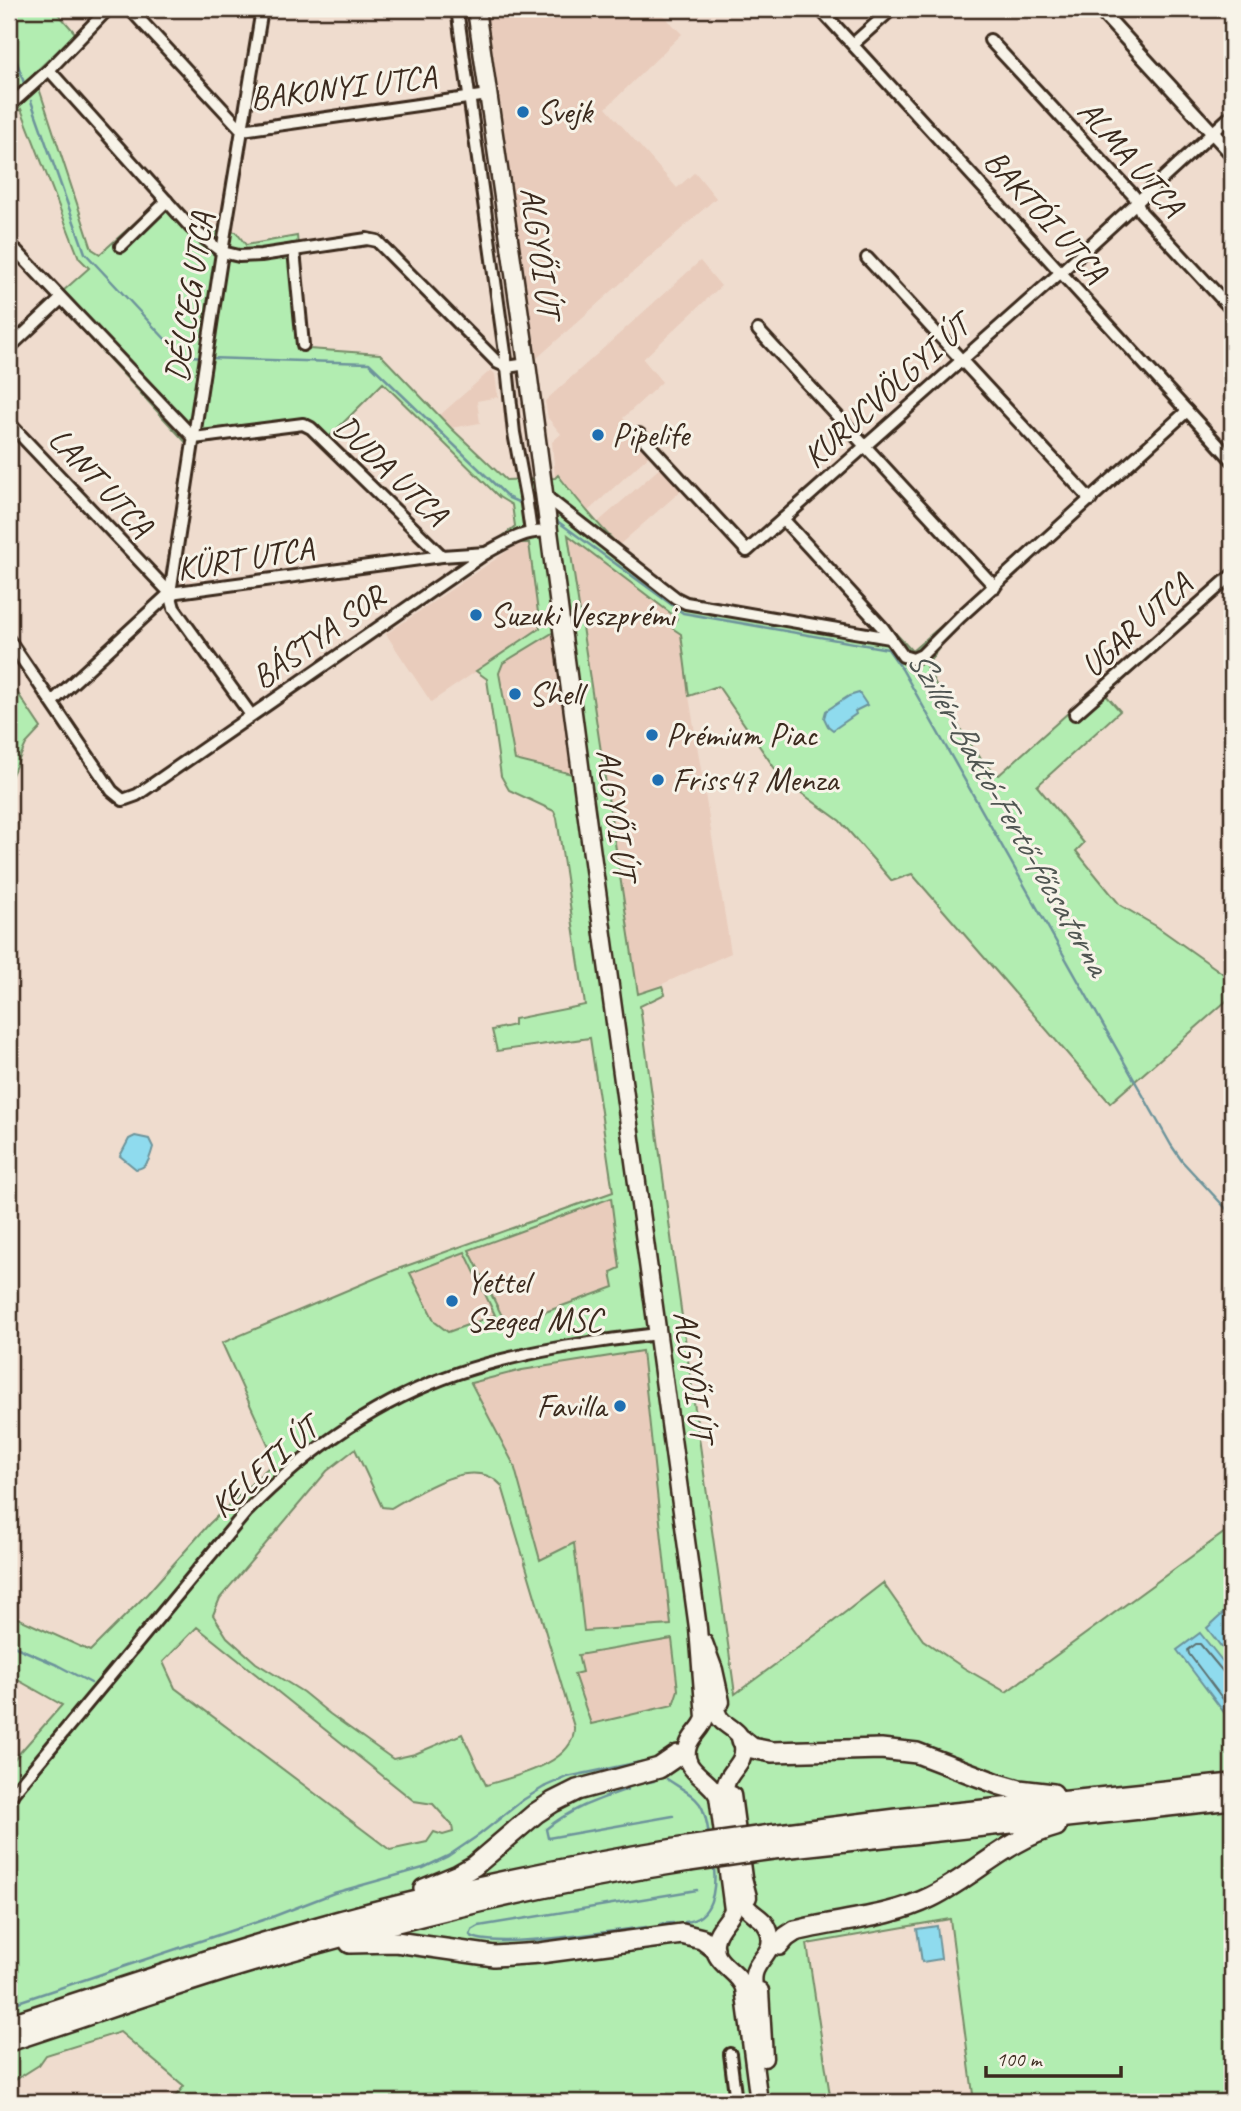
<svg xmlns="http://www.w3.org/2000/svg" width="1241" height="2111" font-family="Caveat,sans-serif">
	<rect width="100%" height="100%" fill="#efdcce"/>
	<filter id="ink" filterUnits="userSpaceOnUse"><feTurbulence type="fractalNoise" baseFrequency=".0143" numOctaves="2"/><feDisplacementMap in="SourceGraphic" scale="14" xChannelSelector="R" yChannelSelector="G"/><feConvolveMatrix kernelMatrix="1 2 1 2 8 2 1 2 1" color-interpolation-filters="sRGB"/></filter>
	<g filter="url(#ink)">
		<g fill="#e9ccbc">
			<path d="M 486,9 L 657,9 L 682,34 L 606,108 L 677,188 L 695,172 L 716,198 L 537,358 Z"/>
			<path d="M 700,261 L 721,286 L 643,359 L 662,382 L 623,418 L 653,452 L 587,512 L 559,475 L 555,478 L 552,442 L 561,434 L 548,418 L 545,401 Z"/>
			<path d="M 491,370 L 495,374 L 498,397 L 477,401 L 480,423 L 451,428 L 439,416 Z"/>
			<path d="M 661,467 L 682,490 L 619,545 L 597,523 Z"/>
			<path d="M 567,534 L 677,618 L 672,628 L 681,633 L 689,696 L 731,953 L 638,995 Z"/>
			<path d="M 519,543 L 529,543 L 540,628 L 431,702 L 386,634 Z"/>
			<path d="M 554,632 L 573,775 L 515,760 L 499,673 L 503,663 Z"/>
			<path d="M 612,1198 L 621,1268 L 614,1286 L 506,1326 L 468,1249 Z"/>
			<path d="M 465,1252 L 496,1315 L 448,1333 L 435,1322 L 410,1272 Z"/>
			<path d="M 643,1351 L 671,1625 L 584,1631 L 574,1544 L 540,1560 L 514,1465 L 471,1383 L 522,1370 Z"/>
			<path d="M 672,1639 L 678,1690 L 673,1705 L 591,1725 L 574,1674 L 582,1672 L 577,1655 Z"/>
		</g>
		<g fill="#b2edb1" stroke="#768c68" stroke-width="2" fill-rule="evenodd">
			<path d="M 9,9 L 54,9 L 76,34 L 34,73 L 92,249 L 100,254 L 168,193 L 207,235 L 218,230 L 236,232 L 246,245 L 297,236 L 309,349 L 380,354 L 451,428 L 506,480 L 555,478 L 558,475 C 593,520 632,566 681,595 L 883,632 L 890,627 L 912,651 L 998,577 L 1005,585 L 951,632 L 926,666 C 943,697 971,758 999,775 L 1098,686 L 1120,711 L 1037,786 L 1084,843 L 1076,851 L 1120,905 L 1156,926 L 1232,980 L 1232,996 L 1110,1103 L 912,874 L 892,881 L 840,821 L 782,779 L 718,686 L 689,696 L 681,634 L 672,628 L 677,618 L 568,535 L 638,994 L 662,986 L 665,994 L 640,1006 L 676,1274 L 735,1694 L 825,1628 L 883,1583 L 923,1640 L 964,1668 L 1006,1692 L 1232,1527 L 1232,2102 L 974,2102 L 950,1919 L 807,1944 L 831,2102 L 171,2102 L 184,2086 L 120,2032 L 46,2055 L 39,2065 L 9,2084 L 9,1765 L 62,1705 L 9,1675 L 9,1614 L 90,1651 L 147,1594 L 209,1524 L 271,1465 L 272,1453 L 222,1343 L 395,1270 L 613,1192 L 590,1038 L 497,1051 L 492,1030 L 514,1025 L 514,1019 L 585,1005 L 557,818 L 554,811 L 509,790 L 501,776 L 487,679 L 476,671 L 540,628 L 529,543 L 519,543 L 503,536 L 515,526 L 512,505 L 499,497 L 383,383 L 322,444 L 306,429 L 189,446 L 54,299 L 89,268 L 79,258 L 21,109 L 9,120 ZM 554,632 L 573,774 L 572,774 L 515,760 L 499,673 L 503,663 ZM 611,1198 L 620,1268 L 611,1272 L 614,1287 L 507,1326 L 469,1250 ZM 465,1252 L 495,1315 L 448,1332 L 435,1322 L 410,1273 ZM 642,1351 L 671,1625 L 584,1631 L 574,1543 L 540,1560 L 514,1465 L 471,1383 L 522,1370 ZM 355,1449 L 382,1507 L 391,1508 C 419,1492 474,1454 502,1486 L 574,1727 C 576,1763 513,1777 486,1785 L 462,1734 L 415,1754 L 393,1759 L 330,1714 L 303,1692 L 256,1663 L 227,1637 L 213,1615 L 220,1598 L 327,1471 ZM 197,1627 L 414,1801 L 433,1804 L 452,1825 L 453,1832 L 443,1835 L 434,1832 L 427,1842 L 390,1850 L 175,1688 L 163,1662 ZM 672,1639 L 678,1690 L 673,1705 L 591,1724 L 574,1674 L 582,1672 L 578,1655 Z"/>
			<path d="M 9,680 L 41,728 L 26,744 L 9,781 Z"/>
		</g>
		<g fill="#8fdbee" stroke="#6d949b" stroke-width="2">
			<path d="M 859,693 L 867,705 L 855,711 L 856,714 L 833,730 L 828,726 L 824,718 L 826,711 L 849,696 Z"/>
			<path d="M 135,1136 L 149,1139 L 153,1147 C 150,1157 148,1168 136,1169 L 120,1156 L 129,1139 Z"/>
			<path d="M 1227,1610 L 1232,1616 L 1232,1661 L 1207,1628 Z"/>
			<path d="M 1200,1633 L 1232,1673 L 1232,1723 L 1177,1650 Z"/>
			<path d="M 937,1926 L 941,1959 L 922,1962 L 917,1929 Z"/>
		</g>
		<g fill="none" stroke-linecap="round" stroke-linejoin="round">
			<path stroke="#5d7171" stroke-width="2" d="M 1232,1676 L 1225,1674 L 1200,1644 L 1196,1644 L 1188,1650 L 1189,1654 L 1232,1711"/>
			<g stroke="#6d949b" stroke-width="2.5">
				<path d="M 9,39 L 24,83"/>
				<path d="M 31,101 L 85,253 L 180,355 L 203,357"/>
				<path d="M 209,358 L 369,363 L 509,498 L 525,505"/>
				<path d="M 553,518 L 683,613 L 888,649 L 902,669 L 1171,1145 L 1182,1161 L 1232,1215"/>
				<path d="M 9,1644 L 57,1665 L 91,1683"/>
				<path d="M 667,1779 C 697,1799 704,1798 709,1836"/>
				<path d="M 644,1783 L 654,1781"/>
				<path d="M 628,1789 C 597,1800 572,1808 546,1829 L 548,1838 L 673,1816"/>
				<path d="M 685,1922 C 713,1919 716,1889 714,1867"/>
				<path d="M 660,1924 L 673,1923"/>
				<path d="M 646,1927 C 617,1930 488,1951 470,1935 L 472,1930 L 479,1926 L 697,1890"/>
				<path d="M 9,2005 L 272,1917 L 334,1893 L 423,1868 L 448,1856 L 479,1835 L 523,1800 L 544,1787 L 567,1777 L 650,1760"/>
			</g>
			<defs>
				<g id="minor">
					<path d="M 130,9 L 242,130 L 488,95"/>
					<path d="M 457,9 L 507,367 L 514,433 L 526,497 L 531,532"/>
					<path d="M 820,9 L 1232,460"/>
					<path d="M 990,40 L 1134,196 L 1141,212 L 1232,310"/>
					<path d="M 853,44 L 892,9"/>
					<path d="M 49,70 L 191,228 L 222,252 L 239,256 L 261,255 L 367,239 L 377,241 L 498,363 L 507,367 L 527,364"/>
					<path d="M 9,106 L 49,70 L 108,9"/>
					<path d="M 9,243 L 194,438 L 303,424 L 311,428 L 442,556"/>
					<path d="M 121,246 L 167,201"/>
					<path d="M 294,250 L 303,345"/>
					<path d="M 867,258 L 1091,500"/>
					<path d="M 758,330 L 995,587"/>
					<path d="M 9,348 L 61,299"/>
					<path d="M 9,423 L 170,593 L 174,608 L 251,715"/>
					<path d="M 639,434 L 747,551 L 1061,272 L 1232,115"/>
					<path d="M 544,495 L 676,598 L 686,603 L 890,638"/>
					<path d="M 783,519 L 883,628 L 903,656 L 913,659 L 922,655 L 960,617 L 1187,411"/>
					<path d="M 170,593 L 225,233 L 262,9"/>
					<path d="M 9,640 L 112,791 L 123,800 L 137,795 L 486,553 C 506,542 526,529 549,532"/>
					<path d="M 52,702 L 170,593 L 442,556 L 486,553"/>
					<path d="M 1075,714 L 1232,575"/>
					<path d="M 9,1798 L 246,1512 C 306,1451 377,1401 458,1373 C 523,1351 591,1342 657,1334"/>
					<path d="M 730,2054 L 736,2102"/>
				</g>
				<path id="tertiary" d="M 1099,9 L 1232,154"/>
				<g id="primary">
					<path d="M 476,9 L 527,364 L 584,796 L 698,1628 L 705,1718 C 702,1729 691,1735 688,1746 C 680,1771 710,1778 718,1796 L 733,1910 C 729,1920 719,1927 716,1938 C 708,1963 738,1969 744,1988 L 759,2102"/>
					<path d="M 704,1643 L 714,1670 L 721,1702"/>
					<path d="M 712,1692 C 714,1702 715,1715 723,1722 C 732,1729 742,1733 743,1746 C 745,1762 734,1767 728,1779 C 723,1787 726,1797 727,1806"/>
					<path d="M 732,1795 L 743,1878 L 748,1897"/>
					<path d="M 739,1887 C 743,1918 766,1912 770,1935 C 774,1953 757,1959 754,1974 C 752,1982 755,1993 756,2001"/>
					<path d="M 760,1991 L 764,2058"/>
				</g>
				<g id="motorway">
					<path d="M 742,1740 L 752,1748 L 772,1752 L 881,1749 L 917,1753 L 998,1784 L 1019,1790 L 1053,1794"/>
					<path d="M 771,1835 L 897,1819 L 1232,1784"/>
					<path d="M 773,1849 L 1232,1799"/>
					<path d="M 424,1889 L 458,1875 L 474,1866 L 536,1813 L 553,1802 L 577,1790 L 659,1768 L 678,1755"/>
					<path d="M 350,1943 L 396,1942 L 494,1956 L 540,1953 L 682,1934 L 702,1939 L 714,1948"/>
					<path d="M 779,1945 L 786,1937 L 795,1931 C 839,1920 889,1918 931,1897 C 975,1875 1008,1839 1056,1826"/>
					<path d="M 9,2025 C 147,1980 285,1932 426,1899 C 513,1878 600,1861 687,1847"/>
					<path d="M 9,2041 C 89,2015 170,1986 251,1962 C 395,1920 541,1884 689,1861"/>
				</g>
			</defs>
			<use href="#minor" stroke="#3b2a1e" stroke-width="16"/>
			<use href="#tertiary" stroke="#3b2a1e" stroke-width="18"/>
			<use href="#primary" stroke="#3b2a1e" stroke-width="21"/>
			<use href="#motorway" stroke="#3b2a1e" stroke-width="24"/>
			<use href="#minor" stroke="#f7f3e8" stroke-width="10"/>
			<use href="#tertiary" stroke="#f7f3e8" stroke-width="12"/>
			<use href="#primary" stroke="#f7f3e8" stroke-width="16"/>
			<use href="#motorway" stroke="#f7f3e8" stroke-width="19"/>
			<defs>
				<g id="motorway-bridge">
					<path d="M 687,1847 L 771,1835"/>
					<path d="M 689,1861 L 773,1849"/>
				</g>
			</defs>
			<use href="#motorway-bridge" stroke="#3b2a1e" stroke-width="24" stroke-linecap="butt"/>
			<use href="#motorway-bridge" stroke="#f7f3e8" stroke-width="19"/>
		</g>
	</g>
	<g fill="#1f6fb2" stroke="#f7f3e8" stroke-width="2.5">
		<circle cx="523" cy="112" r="7"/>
		<circle cx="598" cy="435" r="7"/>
		<circle cx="476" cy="615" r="7"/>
		<circle cx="515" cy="694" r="7"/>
		<circle cx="652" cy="735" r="7"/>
		<circle cx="658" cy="780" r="7"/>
		<circle cx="452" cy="1301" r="7"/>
		<circle cx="620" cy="1406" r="7"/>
	</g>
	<g text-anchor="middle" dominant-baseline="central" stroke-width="6" stroke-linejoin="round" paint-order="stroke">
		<g font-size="33" fill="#3b2a1e" stroke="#f7f3e8">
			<text transform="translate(343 87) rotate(-7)">BAKONYI UTCA</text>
			<text transform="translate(1131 158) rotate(49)">ALMA UTCA</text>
			<text transform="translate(1046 216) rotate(48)">BAKTÓI UTCA</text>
			<text transform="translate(541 252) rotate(82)">ALGYŐI ÚT</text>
			<text transform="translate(189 297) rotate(-81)">DÉLCEG UTCA</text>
			<text transform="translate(886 391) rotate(-42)">KURUCVÖLGYI ÚT</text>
			<text transform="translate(391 470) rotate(44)">DUDA UTCA</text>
			<text transform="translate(101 482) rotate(47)">LANT UTCA</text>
			<text transform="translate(245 558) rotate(-9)">KÜRT UTCA</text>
			<text transform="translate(1136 625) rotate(-42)">UGAR UTCA</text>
			<text transform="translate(318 637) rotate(-35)">BÁSTYA SOR</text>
			<text transform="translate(617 814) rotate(82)">ALGYŐI ÚT</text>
			<text transform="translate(694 1376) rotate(82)">ALGYŐI ÚT</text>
			<text transform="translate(264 1467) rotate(-42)">KELETI ÚT</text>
		</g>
		<g font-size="33" fill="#3b2a1e" stroke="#f7f3e8" text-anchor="start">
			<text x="537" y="112">Svejk</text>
			<text x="612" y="435">Pipelife</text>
			<text x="490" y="615">Suzuki Veszprémi</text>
			<text x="529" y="694">Shell</text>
			<text x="666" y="735">Prémium Piac</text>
			<text x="672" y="780">Friss47 Menza</text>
			<text x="466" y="1282">Yettel<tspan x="466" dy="38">Szeged MSC</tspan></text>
			<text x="606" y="1406" text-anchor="end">Favilla</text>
		</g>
		<g font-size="35" font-style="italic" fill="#505652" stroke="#f7f3e8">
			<text transform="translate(1009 812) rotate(60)">Szillér-Baktó-Fertő-főcsatorna</text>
		</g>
	</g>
	<rect width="1241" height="2111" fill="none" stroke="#f7f3e8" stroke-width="35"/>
	<rect x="18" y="18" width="1206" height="2076" fill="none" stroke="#3b2a1e" stroke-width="2.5" filter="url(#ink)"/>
	<path d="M986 2066v10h135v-10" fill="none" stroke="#3b2a1e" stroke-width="3.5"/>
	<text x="996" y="2066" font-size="21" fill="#3b2a1e" stroke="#f7f3e8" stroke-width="5" paint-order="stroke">100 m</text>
</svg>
